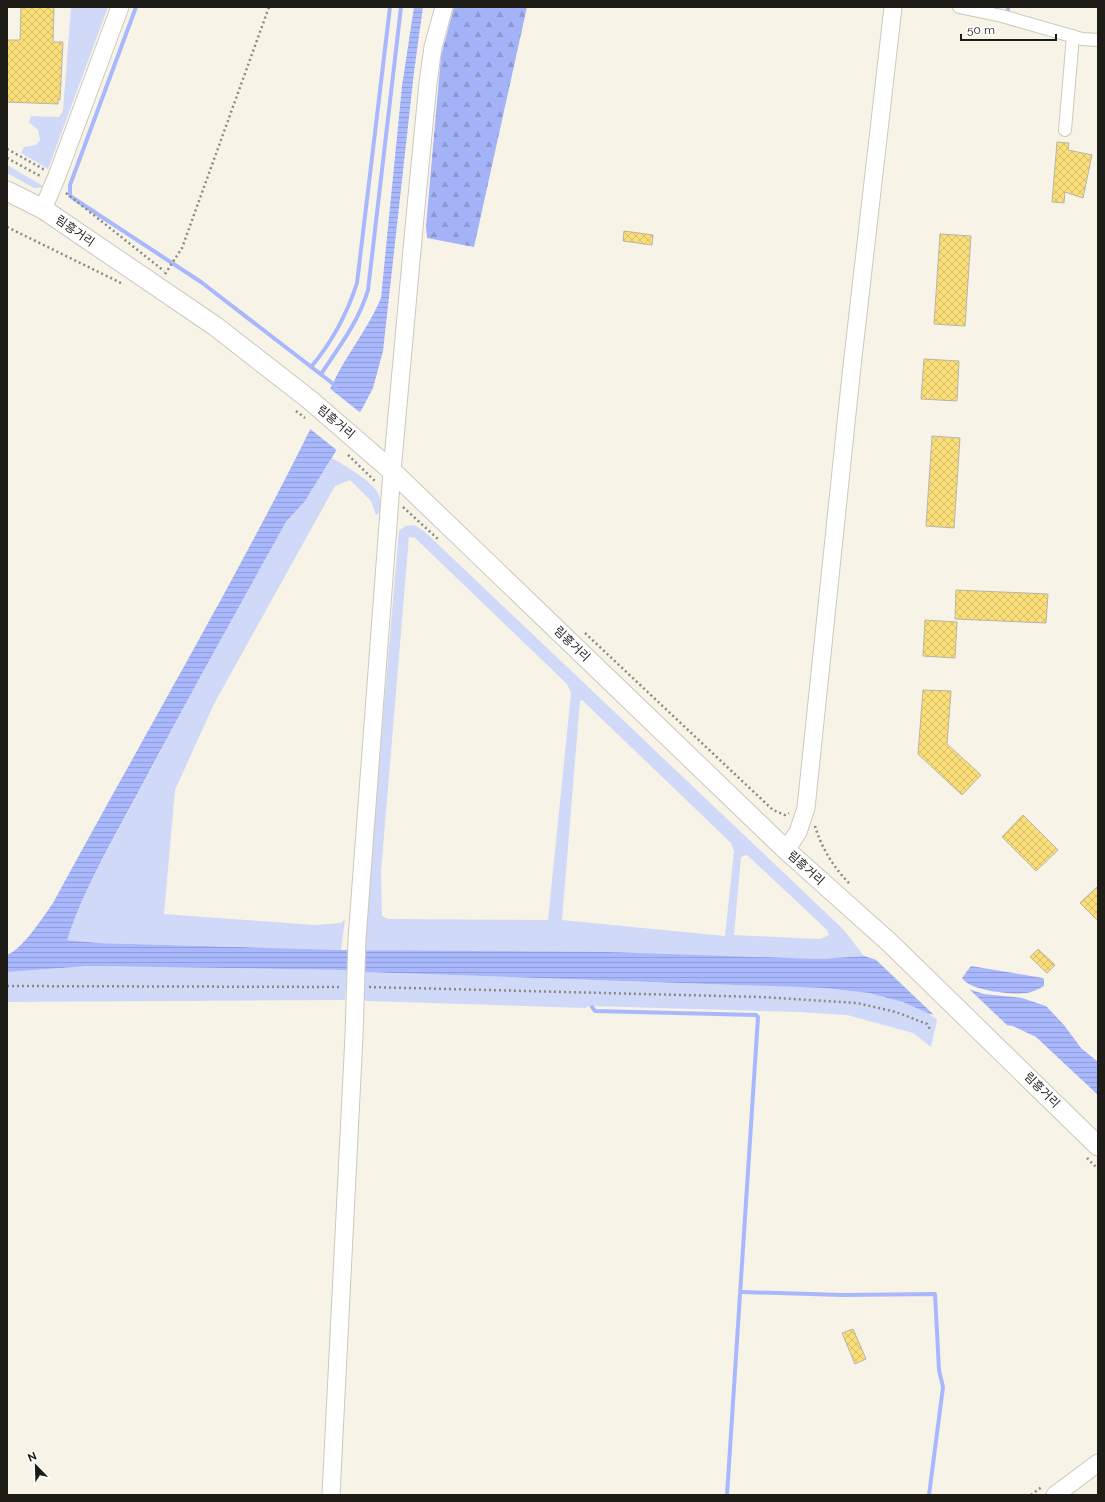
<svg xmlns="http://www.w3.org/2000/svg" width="1105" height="1502" font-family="Raleway,'Noto Sans KR',sans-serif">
	<defs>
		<pattern id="forest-firs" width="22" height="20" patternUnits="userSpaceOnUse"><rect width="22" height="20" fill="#a4b2f7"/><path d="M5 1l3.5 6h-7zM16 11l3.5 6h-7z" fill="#8d98d3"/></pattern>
		<pattern id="water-rules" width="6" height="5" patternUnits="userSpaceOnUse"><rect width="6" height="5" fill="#a9b8fd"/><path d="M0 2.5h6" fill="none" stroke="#919ed8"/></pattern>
		<pattern id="building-cross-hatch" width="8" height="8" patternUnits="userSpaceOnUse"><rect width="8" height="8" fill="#fade79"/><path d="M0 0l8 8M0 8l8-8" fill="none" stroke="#d6be68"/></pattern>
	</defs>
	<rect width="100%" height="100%" fill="#f7f4e7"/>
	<g fill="#d1d9f9" fill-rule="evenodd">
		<path d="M 71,7 L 108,7 L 48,169 L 21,153 L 24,147 L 36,145 L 40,140 L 38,130 L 29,122 L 31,116 L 59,117 L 63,111 Z"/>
		<path d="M 7,165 L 45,187 L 34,188 L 7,173 Z"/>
		<path d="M 332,458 C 344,465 368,479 376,490 C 380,496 381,504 382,511 L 376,515 L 371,501 L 350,480 L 335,486 L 214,704 L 175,790 L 164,914 L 315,925 L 341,923 L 345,919 L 341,950 L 98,943 L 66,940 C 85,887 115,837 141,788 C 188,698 237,610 286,522 L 305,501 Z"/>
		<path d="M 414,525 L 424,531 L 844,930 L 864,956 L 820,959 L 363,950 L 399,531 L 405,526 ZM 409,537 L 415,538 L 567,684 L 571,693 L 548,920 L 388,919 L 382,916 L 381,872 ZM 582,700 L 731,843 L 734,851 L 725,936 L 562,920 L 580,701 ZM 747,855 L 827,930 L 829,935 L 820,939 L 734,935 L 741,857 Z"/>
		<path d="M 89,966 L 347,970 L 345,1000 L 7,1002 L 7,972 Z"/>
		<path d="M 364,972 L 824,988 C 861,992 908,994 937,1020 L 931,1047 L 913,1033 L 847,1015 L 799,1012 L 589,1006 L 585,1008 L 367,1001 L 362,999 Z"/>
	</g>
	<path fill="url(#forest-firs)" d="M 454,7 L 527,7 L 474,247 L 427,238 L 426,226 L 441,56 Z"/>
	<g fill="url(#water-rules)">
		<path d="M 414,7 L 423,7 L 414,72 L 383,351 L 373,388 L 362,409 L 305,501 L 286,522 C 237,610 188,698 141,787 C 115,836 84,888 67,940 L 98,943 L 341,950 L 607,952 L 820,959 L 864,956 L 984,994 L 1022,998 L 1046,1006 L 1064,1025 L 1081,1048 L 1098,1062 L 1098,1095 L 1036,1037 L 1013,1026 L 930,1014 L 903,1002 L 869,993 L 824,988 L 364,972 L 345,970 L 89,966 L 7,972 L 7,955 C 23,949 43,917 53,903 C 146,731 247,562 332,385 C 346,355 368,329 381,298 L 402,86 Z"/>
		<path d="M 971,966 L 1043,978 L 1044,979 L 1044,986 C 1039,989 1032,992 1027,993 C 1012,995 970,991 962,978 Z"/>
	</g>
	<g fill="#f7f4e7">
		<path d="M 328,387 L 362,414 L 339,452 L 309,428 Z"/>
		<path d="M 874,958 L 966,986 L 1009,1027 L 935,1016 Z"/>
	</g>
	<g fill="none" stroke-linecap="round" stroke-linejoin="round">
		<g stroke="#a9b8fd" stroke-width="4">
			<path d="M 136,7 L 70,185 L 70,196 L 201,282 L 336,386"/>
			<path d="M 1008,10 L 1008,7"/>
			<path d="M 311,367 C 332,342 347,314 357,283 L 390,7"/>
			<path d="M 321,374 C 339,347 359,321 368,290 L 401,7"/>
			<path d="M 592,1007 L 595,1011 L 756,1015 L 758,1017 L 727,1495"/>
			<path d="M 741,1292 L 842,1295 L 935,1294 L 939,1370 L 943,1387 L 929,1495"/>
		</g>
	</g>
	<g fill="url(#building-cross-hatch)" stroke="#b9b5a9">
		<path d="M 21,7 L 54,7 L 53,42 L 63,42 L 60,100 L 58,99 L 58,104 L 7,102 L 7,40 L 20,40 Z"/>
		<path d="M 1057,142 L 1069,143 L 1068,150 L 1092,155 L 1083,198 L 1065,192 L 1064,203 L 1052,202 Z"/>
		<path d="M 624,231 L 653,235 L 652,245 L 623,241 Z"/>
		<path d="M 940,234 L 971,236 L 965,326 L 934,324 Z"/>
		<path d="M 924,359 L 959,361 L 957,401 L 921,399 Z"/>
		<path d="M 932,436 L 960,438 L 954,528 L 926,526 Z"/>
		<path d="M 956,590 L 1048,594 L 1046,623 L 955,619 Z"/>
		<path d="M 925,620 L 957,622 L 955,658 L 923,656 Z"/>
		<path d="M 923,690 L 951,691 L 947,744 L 981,775 L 962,795 L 918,754 Z"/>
		<path d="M 1023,815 L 1058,850 L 1036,871 L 1002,837 Z"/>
		<path d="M 1098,886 L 1098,921 L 1080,903 Z"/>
		<path d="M 1038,949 L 1055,965 L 1047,973 L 1030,957 Z"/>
		<path d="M 853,1329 L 866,1359 L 855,1364 L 842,1333 Z"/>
	</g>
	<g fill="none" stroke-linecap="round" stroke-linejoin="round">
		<defs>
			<g id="street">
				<path d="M 959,7 L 1002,16 L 1082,39 L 1098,40"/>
				<path d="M 1065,130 L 1073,36"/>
			</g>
			<g id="secondary">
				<path d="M 43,209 L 57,176 L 120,7"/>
				<path d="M 786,850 L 798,832 L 806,808 L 851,375 L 893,7"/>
				<path d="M 331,1495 L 354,1036 L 357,939 L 392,471 L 415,217 L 428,83 L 433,47 L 444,7"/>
				<path d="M 1055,1495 L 1098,1463"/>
			</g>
			<path id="primary" d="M 7,191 L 43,209 L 215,326 L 310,400 L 392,471 L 786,850 L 890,943 L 1098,1146"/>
		</defs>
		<use href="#street" stroke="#ccc9bc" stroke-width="14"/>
		<use href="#secondary" stroke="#ccc9bc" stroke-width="19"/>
		<use href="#primary" stroke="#ccc9bc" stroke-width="21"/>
		<g stroke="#8b8980" stroke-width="2.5" stroke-dasharray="2 3" stroke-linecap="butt">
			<path d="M 7,149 L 45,170"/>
			<path d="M 7,158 L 42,177"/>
			<path d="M 66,193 L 164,271"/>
			<path d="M 7,227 L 123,284"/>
			<path d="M 165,274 L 182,248 L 269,7"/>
			<path d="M 296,411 L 305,418"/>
			<path d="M 348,455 L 376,482"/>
			<path d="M 403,507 L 439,540"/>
			<path d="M 585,633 L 773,810 L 785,815 L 789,813"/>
			<path d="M 815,826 C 821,847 834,868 849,883"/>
			<path d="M 7,986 L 342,987"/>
			<path d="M 369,987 L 761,997 L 857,1003 L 896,1012 L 927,1024 L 931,1031"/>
			<path d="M 1087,1158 L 1098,1169"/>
			<path d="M 1031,1495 L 1043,1486"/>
		</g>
		<use href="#street" stroke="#fff" stroke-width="12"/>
		<use href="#secondary" stroke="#fff" stroke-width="17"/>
		<use href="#primary" stroke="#fff" stroke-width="19"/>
	</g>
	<g text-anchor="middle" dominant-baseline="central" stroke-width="3.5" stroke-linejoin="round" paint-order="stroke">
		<g font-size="12" fill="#1d1c17" stroke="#fff">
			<text transform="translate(75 231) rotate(35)">림흥거리</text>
			<text transform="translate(336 422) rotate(40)">림흥거리</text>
			<text transform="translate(572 644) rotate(44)">림흥거리</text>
			<text transform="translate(806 868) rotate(42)">림흥거리</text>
			<text transform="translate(1042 1090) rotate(45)">림흥거리</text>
		</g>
	</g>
	<rect width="1105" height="1502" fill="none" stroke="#1d1c17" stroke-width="16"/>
	<g transform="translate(36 1466) rotate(337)" stroke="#ffffff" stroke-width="3" paint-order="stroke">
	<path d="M0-3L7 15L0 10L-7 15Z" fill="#1d1c17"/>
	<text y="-6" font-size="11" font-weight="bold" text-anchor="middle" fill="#1d1c17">N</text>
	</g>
	<path d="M961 34v6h95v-6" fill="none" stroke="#1d1c17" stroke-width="2"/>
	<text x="967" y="34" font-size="12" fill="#1d1c17" stroke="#ffffff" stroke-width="3" paint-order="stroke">50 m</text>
</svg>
